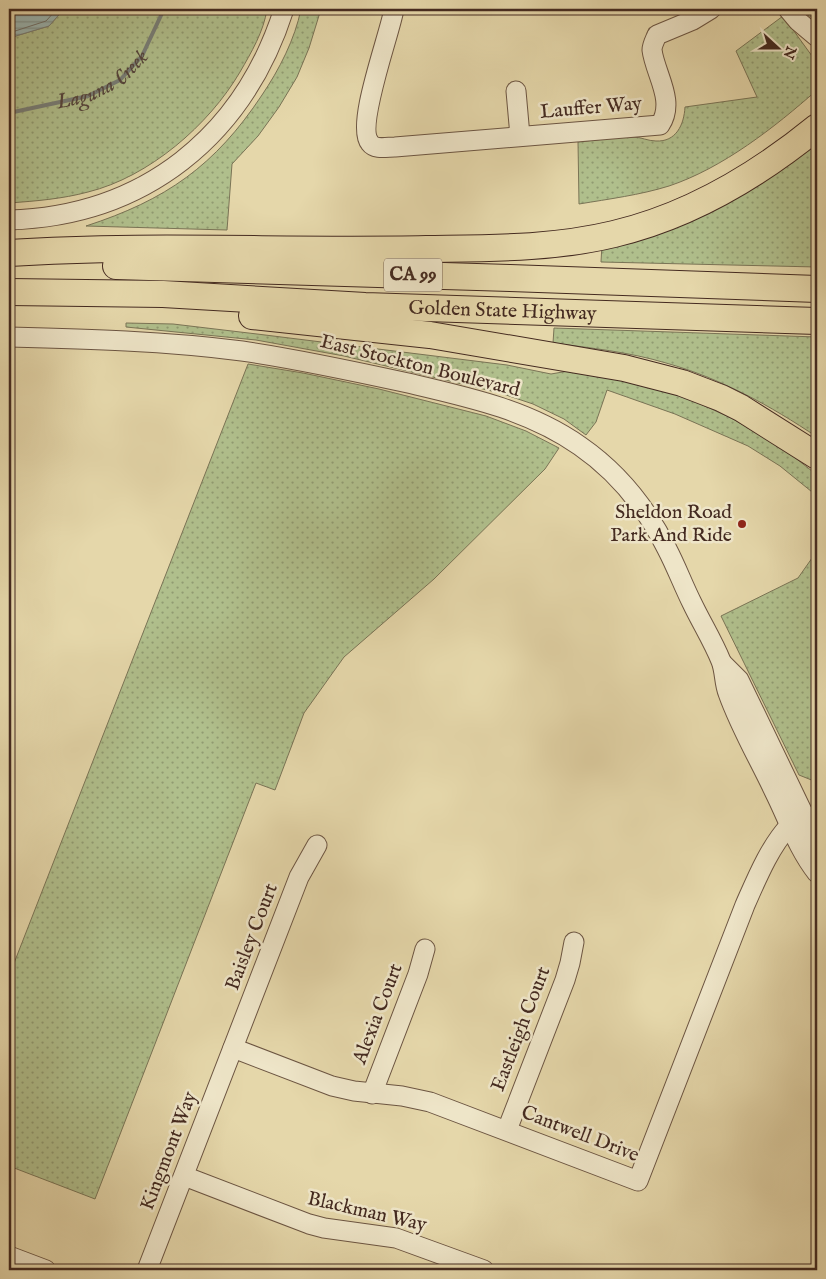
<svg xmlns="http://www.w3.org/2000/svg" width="826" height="1279" font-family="'IM FELL English',serif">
	<defs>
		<pattern id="grass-dots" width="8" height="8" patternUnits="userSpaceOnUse" patternTransform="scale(1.25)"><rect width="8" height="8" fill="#b0bf8c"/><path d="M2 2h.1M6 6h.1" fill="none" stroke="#919b72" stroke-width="1.8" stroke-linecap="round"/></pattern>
		<pattern id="water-rules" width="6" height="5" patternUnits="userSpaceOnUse" patternTransform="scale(1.25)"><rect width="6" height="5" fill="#9bb7b4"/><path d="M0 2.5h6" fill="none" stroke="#809592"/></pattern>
	</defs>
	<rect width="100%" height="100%" fill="#e5d7aa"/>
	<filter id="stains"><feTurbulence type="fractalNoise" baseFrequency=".004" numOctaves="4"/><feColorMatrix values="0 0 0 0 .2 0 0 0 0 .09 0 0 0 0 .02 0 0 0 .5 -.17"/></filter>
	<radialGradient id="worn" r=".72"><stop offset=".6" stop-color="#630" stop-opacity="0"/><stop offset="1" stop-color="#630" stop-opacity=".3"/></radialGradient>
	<g fill="url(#grass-dots)" stroke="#7a7456">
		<path d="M 64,9 L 267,9 C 264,31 251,53 240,72 C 209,125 149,177 88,192 C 62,199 36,201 9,203 L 9,38 L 49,26 Z"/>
		<path d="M 301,9 L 321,9 L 309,48 L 297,77 L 279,107 L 258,136 L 232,164 L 227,230 L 86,226 C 166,200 215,166 262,95 C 279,70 295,39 301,9 Z"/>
		<path d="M 800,9 L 817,9 L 817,20 L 809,16 Z"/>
		<path d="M 783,16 L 812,56 L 817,60 L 817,90 C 775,127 723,168 669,186 C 640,195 609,199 579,204 L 578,142 C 596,140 615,137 633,137 C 641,137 648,141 656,141 C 676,142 684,125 685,107 L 757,97 L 736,51 Z"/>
		<path d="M 817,137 L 817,267 L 601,262 L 602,244 Z"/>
		<path d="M 126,323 L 173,324 L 257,334 L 507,365 L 551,374 L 574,370 L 611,376 L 681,395 L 731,418 L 779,445 L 817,475 L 817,496 L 780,466 L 748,446 L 675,414 L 607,390 L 596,422 L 586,435 L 564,419 L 533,404 L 500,393 L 344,356 L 256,340 L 126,327 Z"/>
		<path d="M 554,328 L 817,337 L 817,437 C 771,406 720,378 666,363 C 629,352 591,348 553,343 Z"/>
		<path d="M 248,364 L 303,373 L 379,389 L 486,416 L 526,431 L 559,448 L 545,469 L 434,579 L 344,657 L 304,713 L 275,790 L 256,783 L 95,1199 L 9,1166 L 9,976 Z"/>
		<path d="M 817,551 L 817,779 L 814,781 L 799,775 L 721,616 L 798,578 Z"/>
	</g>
	<path fill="url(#water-rules)" stroke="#787f79" d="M 9,9 L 64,9 L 49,26 L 9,38 Z"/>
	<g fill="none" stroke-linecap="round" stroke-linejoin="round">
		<path stroke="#70706a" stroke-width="1" d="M 9,33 L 46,21 L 57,9"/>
		<path stroke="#787f79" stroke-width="4" id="s1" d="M 9,113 L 88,96 L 120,80 L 142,56 L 164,9"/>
		<defs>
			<g id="minor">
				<path d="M 394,9 C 390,34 355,126 370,143 C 375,150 387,147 395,147 L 660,125 C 676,101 655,74 652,50 C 652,45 655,40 657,35 L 693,20 L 711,9"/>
				<path d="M 788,9 L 798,21 L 817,37"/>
				<path d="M 516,91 L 520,136"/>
				<path d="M 9,220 C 144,216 243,137 284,9"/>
				<path d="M 9,337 C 87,339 165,341 242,351 C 298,359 353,371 408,383 C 468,397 529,410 580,446 C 619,473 646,507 667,549 C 676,566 683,585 692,603 C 701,622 713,641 721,661 C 725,671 724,683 728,693 C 740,727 759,759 774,791 C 788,819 798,849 817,873"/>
				<path d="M 722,663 L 739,680 L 817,842"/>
				<path d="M 233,1048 L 332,1086 L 354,1091 L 402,1096 L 430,1102 L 638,1181 L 745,905 C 757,878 769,848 789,826 C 793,821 799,817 804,814"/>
				<path d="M 372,1094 L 418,974 L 425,949"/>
				<path d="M 507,1130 L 565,980 L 570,963 L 574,942"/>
				<path d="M 184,1176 L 309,1224 L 324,1228 L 396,1238 L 484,1270"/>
				<path d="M 9,1256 L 46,1270"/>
				<path d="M 147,1270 L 299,877 L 317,845"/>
			</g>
			<g id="highway">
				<path d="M 9,253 C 147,244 287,252 426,249 C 489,248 552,249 614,234 C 690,216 757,176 817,127"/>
				<path d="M 116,266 L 510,278 L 817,289"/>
				<path id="s2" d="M 9,292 L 163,294 L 365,306 L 817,321"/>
				<path d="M 252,316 L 430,335 L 624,368 L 682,383 L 721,398 L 741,408 L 817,456"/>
			</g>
		</defs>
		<use href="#minor" stroke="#6c5542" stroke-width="21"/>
		<use href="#highway" stroke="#442a20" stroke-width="28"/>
		<use href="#minor" stroke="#eee5c8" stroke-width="19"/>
		<use href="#highway" stroke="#e5d7aa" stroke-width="26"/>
	</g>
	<circle fill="#8f2418" stroke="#eee5c8" stroke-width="2" cx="742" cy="524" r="5"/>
	<g text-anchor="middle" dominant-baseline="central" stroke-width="5" stroke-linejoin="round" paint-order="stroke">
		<rect fill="#eee5c8" stroke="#776252" stroke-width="1" x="384" y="258.5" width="58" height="33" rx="4"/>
		<g font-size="19" font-weight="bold" fill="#442a20">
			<text x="413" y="275">CA 99</text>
		</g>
		<g font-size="20" fill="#442a20" stroke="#eee5c8">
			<text transform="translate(591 108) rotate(-5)">Lauffer Way</text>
			<text stroke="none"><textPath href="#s2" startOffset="494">Golden State Highway</textPath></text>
			<text transform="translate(420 366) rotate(14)">East Stockton Boulevard</text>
			<text transform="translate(252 937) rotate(-69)">Baisley Court</text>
			<text transform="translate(378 1014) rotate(-69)">Alexia Court</text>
			<text transform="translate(521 1029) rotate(-69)">Eastleigh Court</text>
			<text transform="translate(580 1134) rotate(21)">Cantwell Drive</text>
			<text transform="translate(169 1151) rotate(-69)">Kingmont Way</text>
			<text transform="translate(367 1212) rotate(13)">Blackman Way</text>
		</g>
		<g font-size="20" fill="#442a20" stroke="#eee5c8" text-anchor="end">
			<text x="732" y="512">Sheldon Road<tspan x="732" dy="23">Park And Ride</tspan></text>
		</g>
		<g font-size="21" font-style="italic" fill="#55463e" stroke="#eee5c8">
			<text stroke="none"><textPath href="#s1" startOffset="101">Laguna Creek</textPath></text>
		</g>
	</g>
	<rect width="826" height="1279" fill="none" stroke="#e5d7aa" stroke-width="30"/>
	<rect x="10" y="10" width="806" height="1259" fill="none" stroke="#442a20" stroke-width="2.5"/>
	<rect x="15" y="15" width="796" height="1249" fill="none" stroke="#442a20"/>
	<g transform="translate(778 48) rotate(111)" stroke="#eee5c8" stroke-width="4" paint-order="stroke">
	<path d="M0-4L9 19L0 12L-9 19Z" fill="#442a20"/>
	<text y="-8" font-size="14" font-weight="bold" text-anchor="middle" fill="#442a20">N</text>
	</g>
	<rect width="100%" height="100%" filter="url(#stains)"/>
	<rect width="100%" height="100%" fill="url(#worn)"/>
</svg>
